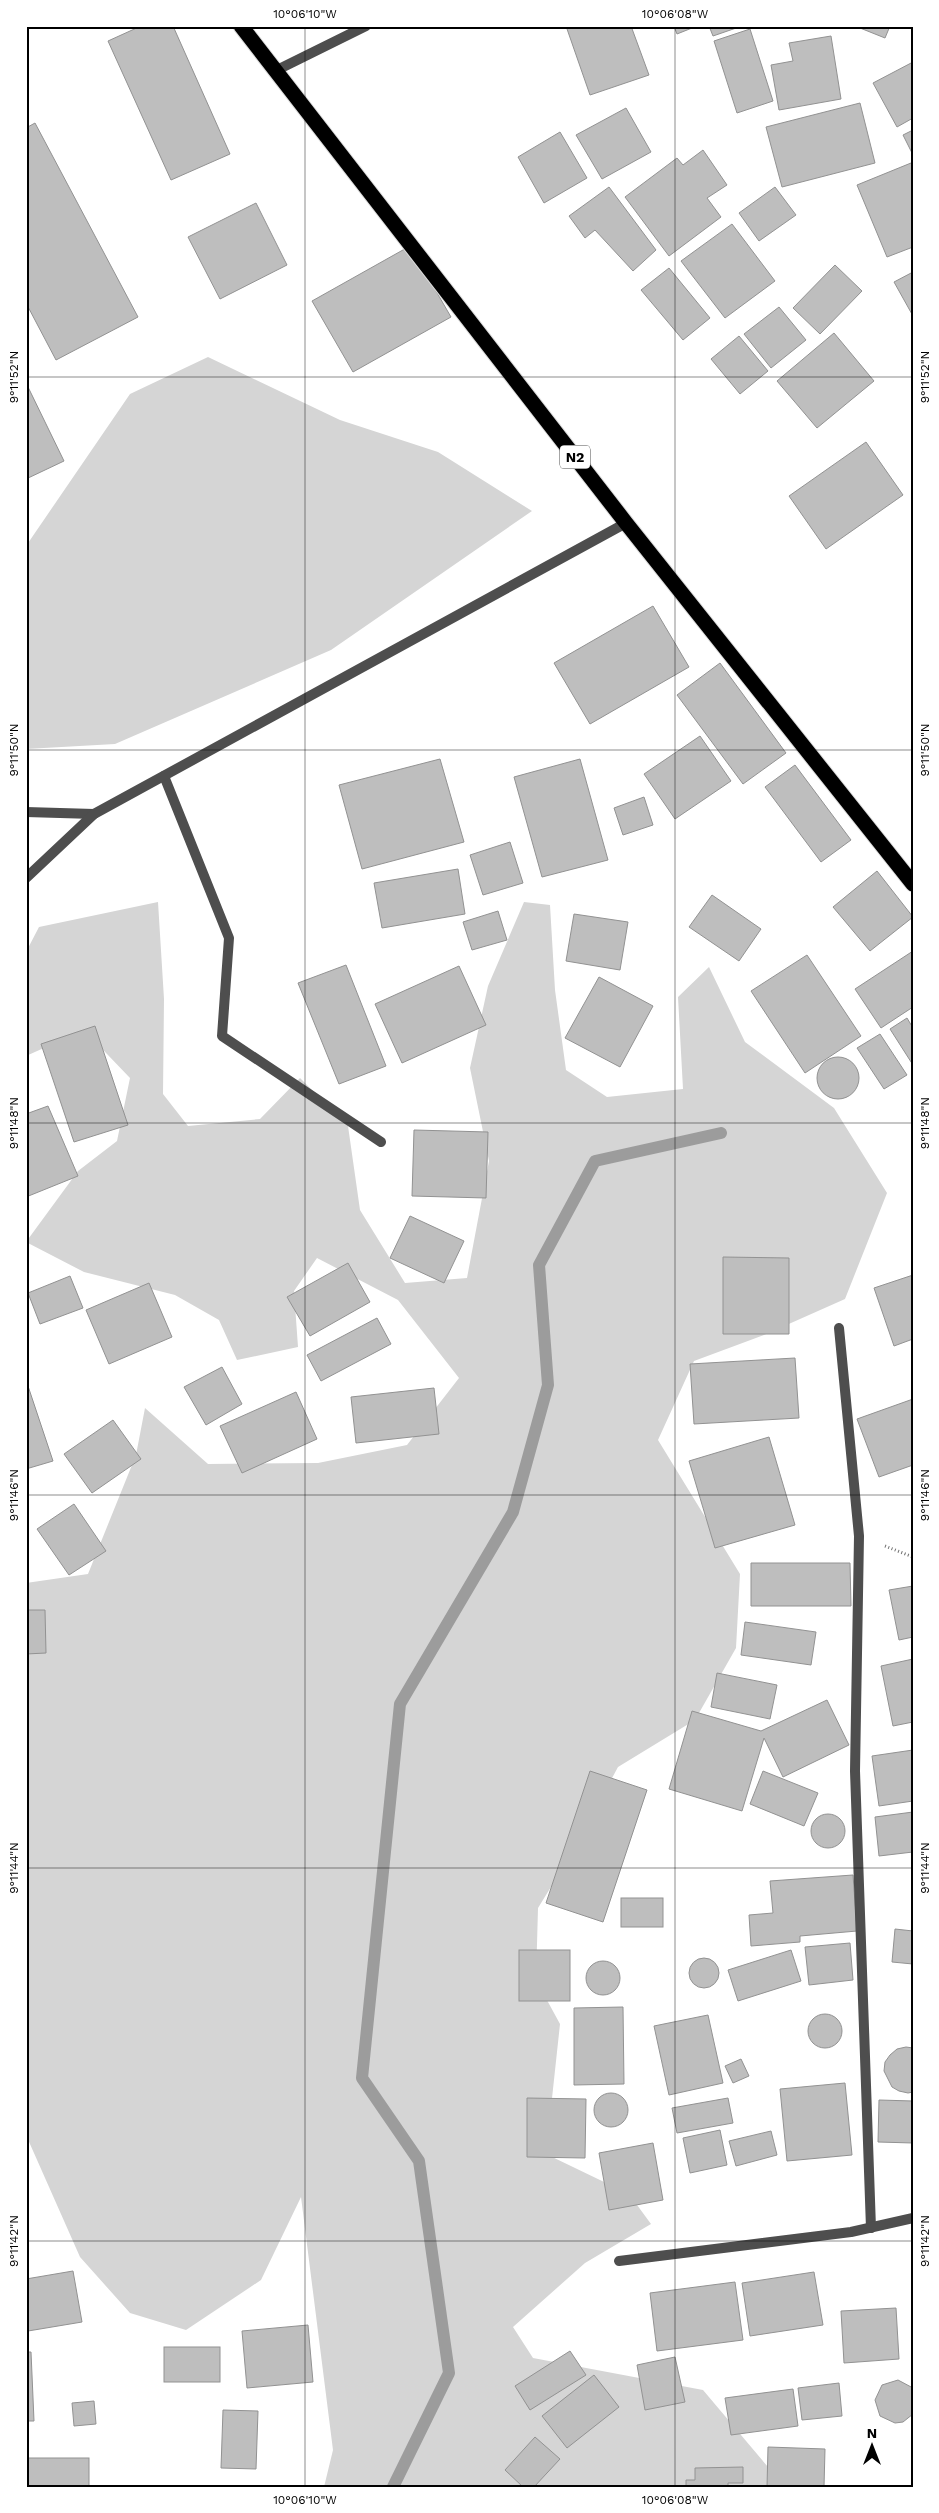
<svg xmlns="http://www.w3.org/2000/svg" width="939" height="2513" font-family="'Work Sans',sans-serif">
	<rect width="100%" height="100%" fill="#fff"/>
	<g fill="#d5d5d5">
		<path d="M 208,357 L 340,420 L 438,452 L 532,511 L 331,650 L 115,744 L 26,749 L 26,546 L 130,394 Z"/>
		<path d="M 158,902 L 164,999 L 163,1094 L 188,1126 L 260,1119 L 300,1078 L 348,1126 L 360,1210 L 405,1283 L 467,1278 L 489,1161 L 470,1068 L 488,986 L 524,902 L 550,905 L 555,990 L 566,1070 L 607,1097 L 683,1089 L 678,997 L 709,967 L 745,1042 L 834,1108 L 887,1193 L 845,1299 L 764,1335 L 694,1361 L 658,1440 L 740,1574 L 736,1648 L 695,1720 L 618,1767 L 570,1856 L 538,1908 L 536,1980 L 560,2024 L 546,2154 L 629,2194 L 651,2224 L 585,2263 L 513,2327 L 533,2358 L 703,2390 L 768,2467 L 772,2487 L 324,2487 L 333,2450 L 301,2197 L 261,2280 L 186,2330 L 130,2313 L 80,2257 L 26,2135 L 26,1583 L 88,1574 L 136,1455 L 145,1408 L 208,1464 L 318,1463 L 407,1445 L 459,1378 L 398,1300 L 317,1258 L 294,1291 L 298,1347 L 237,1360 L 219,1320 L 175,1295 L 84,1272 L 26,1242 L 78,1171 L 117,1141 L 130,1078 L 84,1030 L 26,1056 L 26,952 L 39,927 Z"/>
	</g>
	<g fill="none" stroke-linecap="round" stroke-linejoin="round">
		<path stroke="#9c9c9c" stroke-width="12" d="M 393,2487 L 449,2373 L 419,2161 L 362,2078 L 400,1704 L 513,1512 L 548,1385 L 539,1265 L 595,1161 L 721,1133"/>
	</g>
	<g fill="#bebebe" stroke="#929292">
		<path d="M 141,26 L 173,26 L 230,154 L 171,180 L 108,41 Z"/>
		<path d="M 566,26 L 631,26 L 649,75 L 590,95 Z"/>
		<path d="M 674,26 L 697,26 L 677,34 Z"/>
		<path d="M 709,26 L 742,26 L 713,36 Z"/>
		<path d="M 855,26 L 890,26 L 885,38 Z"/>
		<path d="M 750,29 L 773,101 L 737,113 L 714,41 Z"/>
		<path d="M 831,36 L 841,99 L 779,110 L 771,65 L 793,61 L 789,43 Z"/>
		<path d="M 913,62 L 913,118 L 897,127 L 873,83 Z"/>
		<path d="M 860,103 L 875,163 L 782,187 L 766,127 Z"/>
		<path d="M 626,108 L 651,152 L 602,179 L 576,135 Z"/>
		<path d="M 35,123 L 138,317 L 56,360 L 26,303 L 26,128 Z"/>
		<path d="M 913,130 L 913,155 L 903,135 Z"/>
		<path d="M 560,132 L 587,178 L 544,203 L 518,157 Z"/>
		<path d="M 703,150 L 727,185 L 707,198 L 721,217 L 669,256 L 625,197 L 677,158 L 683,165 Z"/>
		<path d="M 911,163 L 913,168 L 913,247 L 887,257 L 857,185 Z"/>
		<path d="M 609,187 L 656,250 L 633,271 L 595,230 L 585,238 L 569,216 Z"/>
		<path d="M 775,187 L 796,215 L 759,241 L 739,213 Z"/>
		<path d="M 256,203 L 287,265 L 220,299 L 188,237 Z"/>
		<path d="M 732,224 L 775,281 L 725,318 L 681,261 Z"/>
		<path d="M 410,246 L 451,317 L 353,372 L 312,301 Z"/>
		<path d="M 835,265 L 862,291 L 820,334 L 793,308 Z"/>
		<path d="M 669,268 L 710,318 L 683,340 L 641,290 Z"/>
		<path d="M 913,272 L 913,316 L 894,282 Z"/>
		<path d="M 779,307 L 806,340 L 771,368 L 744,334 Z"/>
		<path d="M 834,333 L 874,381 L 817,428 L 777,381 Z"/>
		<path d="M 739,336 L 768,371 L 740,394 L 711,359 Z"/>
		<path d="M 28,387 L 64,461 L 26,479 L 26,388 Z"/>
		<path d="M 866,442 L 903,495 L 826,549 L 789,496 Z"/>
		<path d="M 653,606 L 689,667 L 590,724 L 554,663 Z"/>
		<path d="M 720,663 L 786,753 L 743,784 L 677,695 Z"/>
		<path d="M 700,736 L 731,781 L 675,819 L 644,774 Z"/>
		<path d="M 440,759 L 464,842 L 362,869 L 339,785 Z"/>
		<path d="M 580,759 L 608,860 L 542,877 L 514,777 Z"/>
		<path d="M 795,765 L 851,840 L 821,862 L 765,787 Z"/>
		<path d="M 644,797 L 653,825 L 623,835 L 614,808 Z"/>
		<path d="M 510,842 L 523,883 L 483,895 L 470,855 Z"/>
		<path d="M 458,869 L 465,914 L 382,928 L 374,883 Z"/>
		<path d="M 877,871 L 913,917 L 870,951 L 833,907 Z"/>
		<path d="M 712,895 L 761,929 L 739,961 L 689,927 Z"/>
		<path d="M 498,911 L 507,940 L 472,950 L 463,922 Z"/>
		<path d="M 574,914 L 628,922 L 620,970 L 566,961 Z"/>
		<path d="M 913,951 L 913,1007 L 881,1028 L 855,989 Z"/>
		<path d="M 807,955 L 861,1036 L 805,1073 L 751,991 Z"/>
		<path d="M 346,965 L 386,1066 L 339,1084 L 298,983 Z"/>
		<path d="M 459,966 L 486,1025 L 402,1063 L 375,1004 Z"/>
		<path d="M 599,977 L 653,1006 L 620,1067 L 565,1038 Z"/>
		<path d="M 907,1018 L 913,1028 L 913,1065 L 890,1029 Z"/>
		<path d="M 95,1026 L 128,1125 L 74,1142 L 41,1044 Z"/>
		<path d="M 880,1034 L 907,1075 L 884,1089 L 857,1048 Z"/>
		<circle cx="838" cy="1078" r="21"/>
		<path d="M 48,1106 L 78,1176 L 26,1197 L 26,1114 Z"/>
		<path d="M 414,1130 L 488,1132 L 486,1198 L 412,1196 Z"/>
		<path d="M 410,1216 L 464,1241 L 444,1283 L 390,1258 Z"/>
		<path d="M 723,1257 L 789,1258 L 789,1334 L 723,1334 Z"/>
		<path d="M 348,1263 L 370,1302 L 310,1336 L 287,1297 Z"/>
		<path d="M 913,1275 L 913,1339 L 894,1346 L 874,1288 Z"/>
		<path d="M 70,1276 L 83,1308 L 40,1324 L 28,1293 Z"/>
		<path d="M 149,1283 L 172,1337 L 109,1364 L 86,1310 Z"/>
		<path d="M 377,1318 L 391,1344 L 321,1381 L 307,1355 Z"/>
		<path d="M 795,1358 L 799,1418 L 694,1424 L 690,1364 Z"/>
		<path d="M 222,1367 L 242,1404 L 206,1425 L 184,1387 Z"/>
		<path d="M 26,1380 L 53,1461 L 26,1469 Z"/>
		<path d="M 434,1388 L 439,1434 L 356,1443 L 351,1397 Z"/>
		<path d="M 296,1392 L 317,1439 L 242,1473 L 220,1426 Z"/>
		<path d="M 913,1399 L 913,1465 L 879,1477 L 857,1419 Z"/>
		<path d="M 113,1420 L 141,1459 L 92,1493 L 64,1454 Z"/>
		<path d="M 769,1437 L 795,1525 L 715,1548 L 689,1461 Z"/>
		<path d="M 74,1504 L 106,1551 L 69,1575 L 37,1529 Z"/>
		<path d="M 751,1563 L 850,1563 L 851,1606 L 751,1606 Z"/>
		<path d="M 913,1586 L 913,1637 L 899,1640 L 889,1590 Z"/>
		<path d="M 26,1610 L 45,1610 L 46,1653 L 26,1654 Z"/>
		<path d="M 745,1622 L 816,1632 L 811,1665 L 741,1655 Z"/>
		<path d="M 913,1659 L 913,1722 L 893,1726 L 881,1666 Z"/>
		<path d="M 717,1673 L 777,1685 L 770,1719 L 711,1707 Z"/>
		<path d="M 827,1700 L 849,1745 L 783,1777 L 764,1738 L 742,1811 L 669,1789 L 692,1711 L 761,1731 Z"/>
		<path d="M 913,1750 L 913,1801 L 879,1806 L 872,1756 Z"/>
		<path d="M 590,1771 L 647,1790 L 603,1922 L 546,1903 Z"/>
		<path d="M 763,1771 L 818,1793 L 804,1826 L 750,1804 Z"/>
		<path d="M 913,1812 L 913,1852 L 879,1856 L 875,1817 Z"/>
		<circle cx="828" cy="1831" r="17"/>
		<path d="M 853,1875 L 857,1931 L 800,1936 L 800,1942 L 751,1946 L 749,1915 L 773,1913 L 770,1881 Z"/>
		<rect x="621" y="1898" width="42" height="29"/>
		<path d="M 895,1929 L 913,1931 L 913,1964 L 892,1962 Z"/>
		<path d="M 850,1943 L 853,1980 L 809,1985 L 805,1947 Z"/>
		<rect x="519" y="1950" width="51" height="51"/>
		<path d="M 791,1950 L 801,1981 L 738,2001 L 728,1970 Z"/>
		<circle cx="704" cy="1973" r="15"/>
		<circle cx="603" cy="1978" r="17"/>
		<path d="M 623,2007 L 624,2084 L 574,2085 L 574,2008 Z"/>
		<circle cx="825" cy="2031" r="17"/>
		<path d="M 708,2015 L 723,2083 L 669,2095 L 654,2026 Z"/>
		<path d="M 906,2047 L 913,2048 L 913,2092 L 908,2093 L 899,2091 L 892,2087 L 884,2071 L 885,2062 L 890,2055 L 897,2049 Z"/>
		<path d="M 741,2059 L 749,2076 L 733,2083 L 725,2066 Z"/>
		<path d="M 845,2083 L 852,2155 L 787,2161 L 780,2089 Z"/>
		<circle cx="611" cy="2110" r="17"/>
		<path d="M 527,2098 L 586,2099 L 585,2158 L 527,2157 Z"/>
		<path d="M 728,2098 L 733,2123 L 677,2133 L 672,2108 Z"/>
		<path d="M 879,2100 L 913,2101 L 913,2143 L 878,2142 Z"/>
		<path d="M 720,2130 L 727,2165 L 690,2173 L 683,2138 Z"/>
		<path d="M 771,2131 L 777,2155 L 736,2166 L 729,2141 Z"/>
		<path d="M 653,2143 L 663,2200 L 609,2210 L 599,2153 Z"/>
		<path d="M 73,2271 L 82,2322 L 28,2331 L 26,2279 Z"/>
		<path d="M 814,2272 L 823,2325 L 750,2336 L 742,2283 Z"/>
		<path d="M 735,2282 L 743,2340 L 657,2351 L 650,2293 Z"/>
		<path d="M 896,2308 L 899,2359 L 844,2363 L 841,2311 Z"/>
		<path d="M 308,2325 L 313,2382 L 247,2388 L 242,2331 Z"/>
		<rect x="164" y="2347" width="56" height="35"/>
		<path d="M 570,2351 L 586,2375 L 530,2410 L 515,2386 Z"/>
		<path d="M 26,2352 L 31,2352 L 34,2421 L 26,2421 Z"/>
		<path d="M 675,2357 L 685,2402 L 645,2410 L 637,2365 Z"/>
		<path d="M 594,2375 L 619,2407 L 567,2448 L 542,2416 Z"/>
		<path d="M 898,2380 L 913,2388 L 913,2414 L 903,2422 L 895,2423 L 880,2416 L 875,2400 L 882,2385 Z"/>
		<path d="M 839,2383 L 842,2416 L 802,2420 L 798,2388 Z"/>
		<path d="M 793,2389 L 798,2426 L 731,2435 L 725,2398 Z"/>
		<path d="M 94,2401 L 96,2424 L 74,2426 L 72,2403 Z"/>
		<path d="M 223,2410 L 258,2411 L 256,2469 L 221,2468 Z"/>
		<path d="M 535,2437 L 560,2459 L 534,2487 L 523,2487 L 505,2470 Z"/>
		<path d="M 768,2447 L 825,2449 L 824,2487 L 767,2487 Z"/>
		<rect x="27" y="2458" width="62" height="29"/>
		<path d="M 743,2467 L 743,2483 L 728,2483 L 728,2487 L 686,2487 L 686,2480 L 695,2480 L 695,2468 Z"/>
	</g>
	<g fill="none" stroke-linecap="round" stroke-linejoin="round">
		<defs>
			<path id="highway" d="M 241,26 L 626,523 L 913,884"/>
		</defs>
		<use href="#highway" stroke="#dbdbdb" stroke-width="17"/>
		<path stroke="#707070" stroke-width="3" stroke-dasharray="1 2.5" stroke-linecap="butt" d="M 885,1546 L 913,1557"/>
		<g stroke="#4e4e4e" stroke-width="10">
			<path d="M 164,776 L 229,938 L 222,1036 L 381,1142"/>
			<path d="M 839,1328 L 859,1536 L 855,1771 L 871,2228"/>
		</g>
		<g stroke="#4e4e4e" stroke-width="10">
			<path d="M 275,71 L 366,26"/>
			<path d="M 26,812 L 94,814"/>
			<path d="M 26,878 L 94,814 L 626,523"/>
			<path d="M 619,2261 L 851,2232 L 913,2218"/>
		</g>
		<use href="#highway" stroke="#000" stroke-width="15"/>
	</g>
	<path fill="none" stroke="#000" stroke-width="1" stroke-opacity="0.45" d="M 305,26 L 305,2487M 675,26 L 675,2487M 26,377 L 913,377M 26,750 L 913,750M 26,1123 L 913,1123M 26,1495 L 913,1495M 26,1868 L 913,1868M 26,2241 L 913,2241"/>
	<g text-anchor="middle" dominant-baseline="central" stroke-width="4" stroke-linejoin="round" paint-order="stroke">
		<rect fill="#fff" stroke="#4c4c4c" stroke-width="1" x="560" y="445.5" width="30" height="23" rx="4"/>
		<g font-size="14" font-weight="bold" fill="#000">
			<text x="575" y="457">N2</text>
		</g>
	</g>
	<rect width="939" height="2513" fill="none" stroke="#ffffff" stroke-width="55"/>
	<g transform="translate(872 2446)" stroke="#ffffff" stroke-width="4" paint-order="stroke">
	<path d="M0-4L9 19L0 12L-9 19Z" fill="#000000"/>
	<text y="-8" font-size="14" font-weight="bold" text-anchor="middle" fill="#000000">N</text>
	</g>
	<rect x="28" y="28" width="884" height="2458" fill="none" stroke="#000" stroke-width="2"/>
	<g font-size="12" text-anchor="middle" fill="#000">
		<text x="305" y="18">10°06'10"W</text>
		<text x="675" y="18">10°06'08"W</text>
		<text transform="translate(14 377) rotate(-90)" y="4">9°11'52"N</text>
		<text transform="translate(925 377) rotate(-90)" y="4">9°11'52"N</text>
		<text transform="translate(14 750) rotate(-90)" y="4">9°11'50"N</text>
		<text transform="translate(925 750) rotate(-90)" y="4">9°11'50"N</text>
		<text transform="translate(14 1123) rotate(-90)" y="4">9°11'48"N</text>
		<text transform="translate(925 1123) rotate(-90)" y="4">9°11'48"N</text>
		<text transform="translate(14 1495) rotate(-90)" y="4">9°11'46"N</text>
		<text transform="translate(925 1495) rotate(-90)" y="4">9°11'46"N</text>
		<text transform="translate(14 1868) rotate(-90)" y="4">9°11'44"N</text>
		<text transform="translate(925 1868) rotate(-90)" y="4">9°11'44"N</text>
		<text transform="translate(14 2241) rotate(-90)" y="4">9°11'42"N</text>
		<text transform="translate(925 2241) rotate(-90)" y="4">9°11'42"N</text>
		<text x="305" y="2504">10°06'10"W</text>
		<text x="675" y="2504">10°06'08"W</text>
	</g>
</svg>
